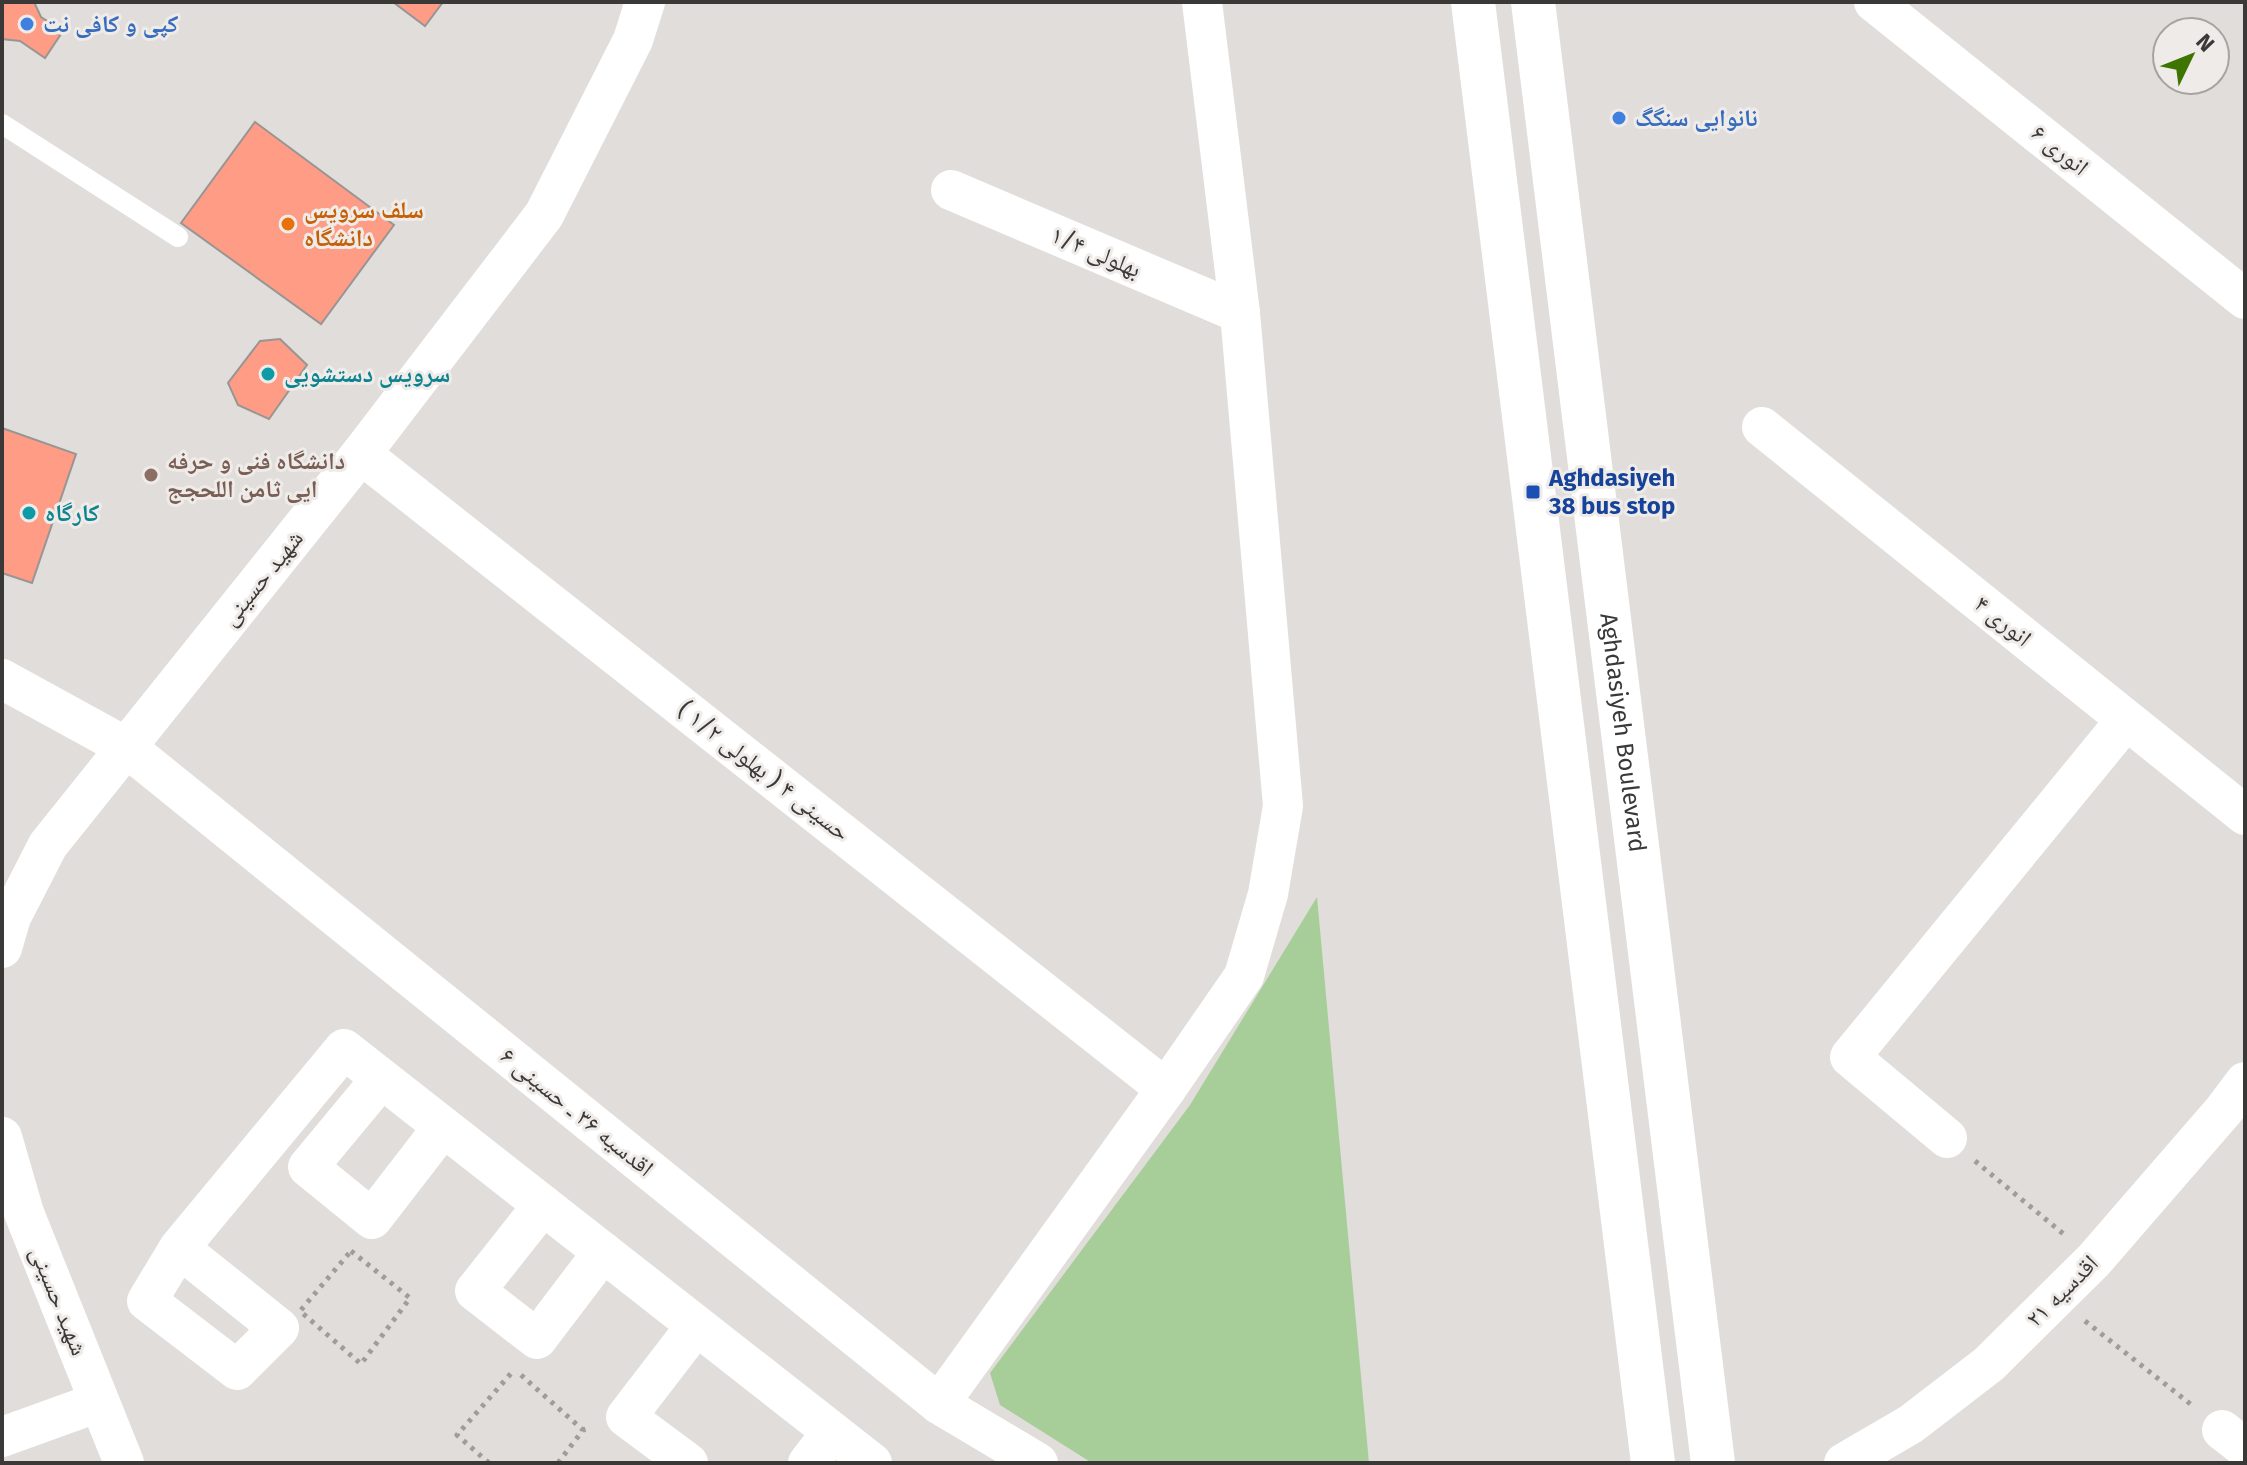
<svg xmlns="http://www.w3.org/2000/svg" width="2247" height="1465" font-family="'Fira Sans','Noto Naskh Arabic',sans-serif">
	<rect width="100%" height="100%" fill="#e1dddb"/>
	<path fill="#a7ce98" d="M 1317,897 L 1369,1463 L 1092,1463 L 1000,1405 L 990,1373 L 1190,1105 Z"/>
	<g fill="#fe9c86" stroke="#999594" stroke-width="2">
		<path d="M 2,2 L 34,2 L 41,17 L 63,31 L 45,58 L 20,41 L 2,39 Z"/>
		<path d="M 393,2 L 443,2 L 425,26 Z"/>
		<path d="M 255,122 L 394,225 L 321,324 L 181,223 Z"/>
		<path d="M 280,339 L 307,365 L 269,419 L 238,405 L 228,383 L 260,341 Z"/>
		<path d="M 2,428 L 76,454 L 32,583 L 2,573 Z"/>
	</g>
	<g fill="none" stroke-linecap="round" stroke-linejoin="round">
		<g stroke="#9f9c9a" stroke-width="5" stroke-dasharray="4 6" stroke-linecap="butt">
			<path d="M 1975,1161 L 2066,1236"/>
			<path d="M 351,1251 L 410,1298 L 361,1364 L 300,1311 Z"/>
			<path d="M 2085,1321 L 2193,1406"/>
			<path d="M 521,1375 L 583,1430"/>
			<path d="M 489,1463 L 457,1435 L 514,1370"/>
			<path d="M 558,1463 L 583,1430 L 586,1429"/>
		</g>
		<path stroke="#fff" stroke-width="20" d="M 2,124 L 178,237"/>
		<g stroke="#fff" stroke-width="40">
			<path d="M 1874,2 L 2245,299"/>
			<path d="M 951,190 L 1240,313"/>
			<path d="M 1762,427 L 2245,815"/>
			<path d="M 361,454 L 1166,1089"/>
			<path d="M 2,679 L 126,747 L 939,1404 L 1038,1463"/>
			<path d="M 2,948 L 11,917 L 48,845 L 361,454 L 544,215 L 633,40 L 645,2"/>
			<path d="M 381,1079 L 308,1167 L 372,1219 L 443,1127"/>
			<path d="M 2,1137 L 24,1213 L 124,1463"/>
			<path d="M 1947,1138 L 1850,1057 L 2126,720"/>
			<path d="M 543,1205 L 475,1291 L 537,1339 L 603,1252"/>
			<path d="M 179,1248 L 279,1328 L 237,1370 L 147,1301 L 179,1248 L 344,1049 L 872,1463"/>
			<path d="M 939,1404 L 1166,1089 L 1244,976 L 1268,894 L 1283,806 L 1240,313 L 1202,2"/>
			<path d="M 2222,1430 L 2245,1448"/>
			<path d="M 2,1437 L 99,1402"/>
			<path d="M 688,1463 L 626,1417 L 696,1326"/>
			<path d="M 808,1463 L 832,1432"/>
			<path d="M 1844,1463 L 1911,1424 L 1989,1364 L 2094,1260 L 2224,1110 L 2245,1082"/>
		</g>
		<g stroke="#fff" stroke-width="44">
			<path d="M 1473,2 L 1653,1463"/>
			<path id="s1" d="M 1533,2 L 1713,1463"/>
		</g>
	</g>
	<g fill="#3f7fe0" stroke="#eeebe8" stroke-width="3">
		<circle cx="27" cy="24" r="8"/>
		<circle cx="1619" cy="118" r="8"/>
	</g>
	<circle fill="#e8710a" stroke="#eeebe8" stroke-width="3" cx="288" cy="224" r="8"/>
	<g fill="#0f9aa8" stroke="#eeebe8" stroke-width="3">
		<circle cx="268" cy="374" r="8"/>
		<circle cx="29" cy="513" r="8"/>
	</g>
	<circle fill="#8d6e63" stroke="#eeebe8" stroke-width="3" cx="151" cy="475" r="8"/>
	<rect fill="#1a4fb4" stroke="#eeebe8" stroke-width="3" x="1525" y="484" width="16" height="16" rx="4"/>
	<g text-anchor="middle" dominant-baseline="central" stroke-width="6" stroke-linejoin="round" paint-order="stroke">
		<g font-size="24" font-weight="bold" fill="#366cbe" stroke="#eeebe8" text-anchor="start">
			<text x="43" y="24">کپی و کافی نت</text>
			<text x="1635" y="118">نانوایی سنگگ</text>
		</g>
		<g font-size="24" fill="#3a3938" stroke="#eeebe8">
			<text transform="translate(2060 150) rotate(39)">انوری ۶</text>
			<text transform="translate(1096 252) rotate(23)">بهلولی ۱/۴</text>
			<text transform="translate(262 578) rotate(-51)">شهید حسینی</text>
			<text transform="translate(2003 621) rotate(39)">انوری ۴</text>
			<text stroke="none"><textPath href="#s1" startOffset="736">Aghdasiyeh Boulevard</textPath></text>
			<text transform="translate(764 771) rotate(38)">حسینی ۴ ( بهلولی ۱/۲ )</text>
			<text transform="translate(577 1112) rotate(39)">اقدسیه ۳۶ ـ حسینی ۶</text>
			<text transform="translate(2062 1291) rotate(-45)">اقدسیه ۲۱</text>
			<text transform="translate(59 1301) rotate(68)">شهید حسینی</text>
		</g>
		<g font-size="24" font-weight="bold" fill="#c56008" stroke="#eeebe8" text-anchor="start">
			<text x="304" y="210">سلف سرویس<tspan x="304" dy="28">دانشگاه</tspan></text>
		</g>
		<g font-size="24" font-weight="bold" fill="#0d838f" stroke="#eeebe8" text-anchor="start">
			<text x="284" y="374">سرویس دستشویی</text>
			<text x="45" y="513">کارگاه</text>
		</g>
		<g font-size="24" font-weight="bold" fill="#785e54" stroke="#eeebe8" text-anchor="start">
			<text x="167" y="461">دانشگاه فنی و حرفه<tspan x="167" dy="28">ایی ثامن اللحجج</tspan></text>
		</g>
		<g font-size="24" font-weight="bold" fill="#164399" stroke="#eeebe8" text-anchor="start">
			<text x="1549" y="478">Aghdasiyeh<tspan x="1549" dy="28">38 bus stop</tspan></text>
		</g>
	</g>
	<rect width="2247" height="1465" fill="none" stroke="#3a3938" stroke-width="8"/>
	<g transform="translate(2191 56) rotate(47)"><circle r="38" fill="#eeebe8" stroke="#a6a4a2" stroke-width="2"/>
	<path d="M0-6L14 30L0 20L-14 30Z" fill="#3e7400"/>
	<text y="-12" font-size="22" font-weight="bold" text-anchor="middle" fill="#3a3938">N</text>
	</g>
</svg>
